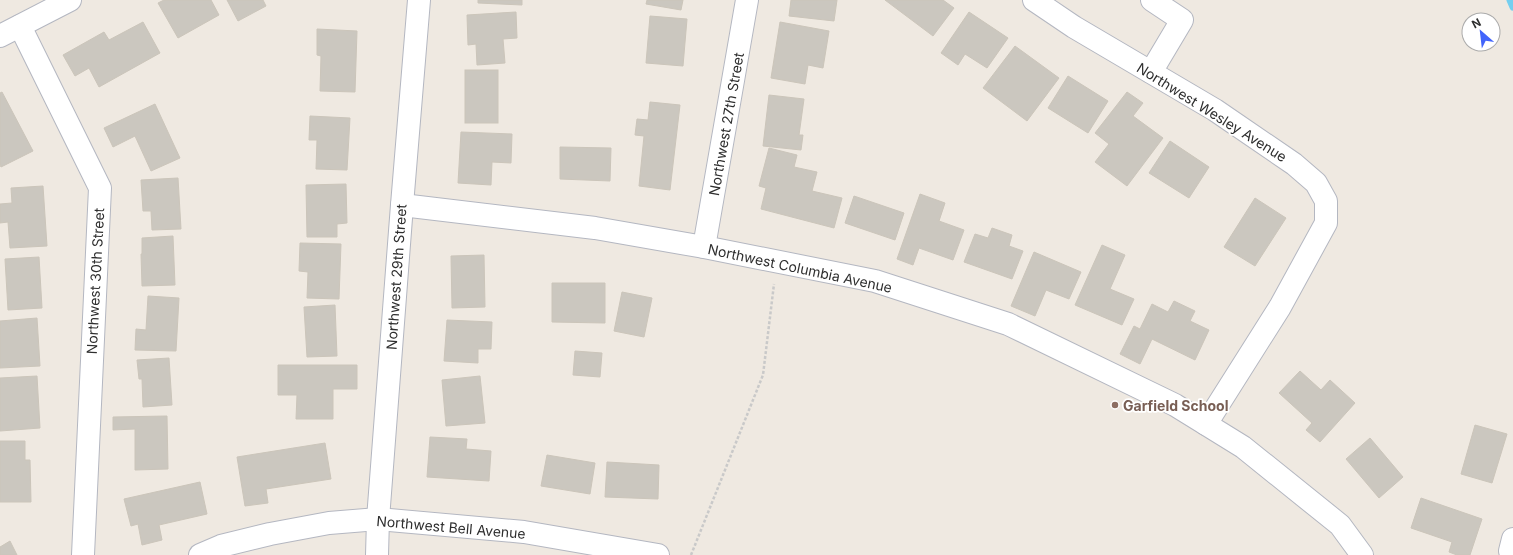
<svg xmlns="http://www.w3.org/2000/svg" width="1513" height="555" font-family="Inter,sans-serif">
	<rect width="100%" height="100%" fill="#efe9e1"/>
	<g fill="none" stroke-linecap="round" stroke-linejoin="round">
		<path stroke="#75cff0" stroke-width="7" d="M 1510,0 L 1513,7"/>
	</g>
	<g fill="#cbc7bf" stroke="#cbc5ba">
		<path d="M 164,0 L 211,0 L 219,15 L 178,38 L 158,3 Z"/>
		<path d="M 227,0 L 263,0 L 266,6 L 238,21 Z"/>
		<path d="M 478,0 L 522,0 L 522,5 L 478,3 Z"/>
		<path d="M 647,0 L 683,0 L 681,10 L 646,4 Z"/>
		<path d="M 791,0 L 837,0 L 834,21 L 789,16 Z"/>
		<path d="M 885,0 L 943,0 L 954,8 L 933,36 Z"/>
		<path d="M 516,12 L 517,38 L 503,39 L 505,63 L 477,65 L 476,44 L 468,45 L 467,15 Z"/>
		<path d="M 969,12 L 1008,38 L 987,68 L 965,54 L 958,65 L 941,53 Z"/>
		<path d="M 650,16 L 687,19 L 683,66 L 646,63 Z"/>
		<path d="M 143,22 L 160,53 L 99,87 L 89,68 L 75,76 L 63,55 L 104,32 L 109,40 Z"/>
		<path d="M 780,22 L 829,31 L 823,68 L 808,65 L 805,84 L 771,78 Z"/>
		<path d="M 317,29 L 357,31 L 355,92 L 320,91 L 321,56 L 317,55 Z"/>
		<path d="M 1015,46 L 1059,78 L 1027,121 L 983,88 Z"/>
		<rect x="465" y="70" width="33" height="53"/>
		<path d="M 1068,76 L 1108,101 L 1088,133 L 1048,108 Z"/>
		<path d="M 2,92 L 33,151 L 1,167 L 0,165 L 0,93 Z"/>
		<path d="M 1127,92 L 1143,103 L 1133,116 L 1163,138 L 1127,186 L 1095,162 L 1109,144 L 1095,133 Z"/>
		<path d="M 769,95 L 804,99 L 799,135 L 803,135 L 801,150 L 763,146 Z"/>
		<path d="M 650,102 L 680,105 L 670,190 L 639,186 L 644,136 L 635,135 L 637,119 L 648,120 Z"/>
		<path d="M 155,104 L 180,158 L 151,171 L 135,136 L 113,147 L 104,128 Z"/>
		<path d="M 310,116 L 350,118 L 347,170 L 316,169 L 317,140 L 309,140 Z"/>
		<path d="M 461,132 L 512,134 L 511,163 L 492,162 L 491,185 L 458,183 Z"/>
		<path d="M 1170,141 L 1209,167 L 1189,198 L 1149,173 Z"/>
		<path d="M 560,147 L 611,148 L 610,181 L 560,179 Z"/>
		<path d="M 769,148 L 797,155 L 794,167 L 817,172 L 812,191 L 842,198 L 834,228 L 761,209 L 766,188 L 759,186 Z"/>
		<path d="M 178,178 L 181,229 L 152,230 L 151,211 L 143,211 L 141,180 Z"/>
		<path d="M 346,184 L 347,223 L 337,224 L 337,237 L 307,237 L 306,185 Z"/>
		<path d="M 43,186 L 47,246 L 10,248 L 8,222 L 0,223 L 0,204 L 12,203 L 11,188 Z"/>
		<path d="M 920,194 L 945,203 L 939,221 L 964,230 L 953,260 L 919,248 L 913,265 L 897,259 Z"/>
		<path d="M 854,196 L 904,213 L 895,240 L 845,223 Z"/>
		<path d="M 1255,198 L 1286,218 L 1255,266 L 1224,247 Z"/>
		<path d="M 992,228 L 1012,235 L 1009,246 L 1023,251 L 1012,279 L 964,262 L 975,234 L 988,238 Z"/>
		<path d="M 173,236 L 175,285 L 142,286 L 141,254 L 142,254 L 142,238 Z"/>
		<path d="M 300,243 L 341,244 L 339,299 L 307,298 L 308,272 L 299,271 Z"/>
		<path d="M 1102,245 L 1125,255 L 1110,289 L 1134,299 L 1122,325 L 1075,305 Z"/>
		<path d="M 1034,252 L 1081,272 L 1069,299 L 1046,290 L 1035,316 L 1011,306 Z"/>
		<path d="M 484,255 L 485,307 L 452,308 L 451,256 Z"/>
		<path d="M 39,257 L 42,308 L 8,310 L 5,259 Z"/>
		<path d="M 552,283 L 605,283 L 605,323 L 552,322 Z"/>
		<path d="M 622,292 L 652,298 L 644,337 L 614,331 Z"/>
		<path d="M 148,296 L 179,298 L 176,351 L 135,350 L 136,329 L 146,330 Z"/>
		<path d="M 1174,301 L 1195,311 L 1190,321 L 1209,330 L 1195,360 L 1152,339 L 1140,364 L 1120,354 L 1134,326 L 1140,329 L 1152,304 L 1168,312 Z"/>
		<path d="M 335,305 L 337,356 L 307,357 L 304,307 Z"/>
		<path d="M 37,318 L 40,366 L 0,368 L 0,321 Z"/>
		<path d="M 447,320 L 492,322 L 491,349 L 478,349 L 478,363 L 444,361 Z"/>
		<path d="M 575,351 L 602,353 L 600,377 L 573,375 Z"/>
		<path d="M 169,358 L 172,405 L 143,407 L 142,379 L 139,379 L 137,360 Z"/>
		<path d="M 278,365 L 357,365 L 357,389 L 333,389 L 333,419 L 296,419 L 297,395 L 278,395 Z"/>
		<path d="M 1300,371 L 1321,390 L 1330,380 L 1355,403 L 1320,442 L 1306,430 L 1312,423 L 1279,393 Z"/>
		<path d="M 37,376 L 40,428 L 0,431 L 0,378 Z"/>
		<path d="M 480,376 L 485,423 L 446,426 L 442,380 Z"/>
		<path d="M 167,416 L 168,469 L 135,470 L 135,429 L 113,430 L 113,417 Z"/>
		<path d="M 1475,425 L 1507,434 L 1492,483 L 1461,474 Z"/>
		<path d="M 430,437 L 467,439 L 466,449 L 491,451 L 489,481 L 427,477 Z"/>
		<path d="M 1370,438 L 1403,477 L 1379,498 L 1346,459 Z"/>
		<path d="M 0,441 L 25,441 L 25,460 L 30,460 L 31,502 L 0,502 Z"/>
		<path d="M 325,443 L 331,479 L 266,489 L 268,503 L 245,506 L 237,457 Z"/>
		<path d="M 547,455 L 595,463 L 590,494 L 541,486 Z"/>
		<path d="M 607,462 L 659,465 L 658,499 L 605,497 Z"/>
		<path d="M 200,482 L 207,514 L 159,525 L 162,540 L 142,545 L 138,524 L 131,526 L 124,499 Z"/>
		<path d="M 1421,498 L 1482,519 L 1470,555 L 1457,555 L 1449,552 L 1452,542 L 1411,528 Z"/>
		<path d="M 10,541 L 17,555 L 0,555 L 0,547 Z"/>
	</g>
	<g fill="none" stroke-linecap="round" stroke-linejoin="round">
		<defs>
			<g id="minor">
				<path d="M 1034,0 L 1074,27 L 1215,110 L 1294,164 L 1316,183 L 1326,201 L 1326,223 L 1280,307 L 1206,424"/>
				<path d="M 20,26 L 100,188 L 83,555"/>
				<path d="M 0,36 L 70,0"/>
				<path d="M 1151,72 L 1182,20 L 1152,0"/>
				<path d="M 402,205 L 595,228 L 704,247 L 875,281 L 1008,324 L 1175,405 L 1243,447 L 1340,525 L 1362,555"/>
				<path d="M 704,247 L 747,0"/>
				<path d="M 200,555 L 221,546 L 270,534 L 329,523 L 378,519 L 524,532 L 658,555"/>
				<path d="M 377,555 L 378,519 L 402,205 L 419,0"/>
				<path d="M 1512,555 L 1510,551 L 1513,539"/>
			</g>
		</defs>
		<use href="#minor" stroke="#b4b7c1" stroke-width="24"/>
		<path stroke="#c9c9c9" stroke-width="2.5" stroke-dasharray="3 2" stroke-linecap="butt" d="M 691,555 L 763,375 L 774,284"/>
		<use href="#minor" stroke="#fff" stroke-width="22"/>
	</g>
	<circle fill="#8d6e63" stroke="#fff" stroke-width="1.5" cx="1115" cy="405" r="4"/>
	<g text-anchor="middle" dominant-baseline="central" stroke-width="3.5" stroke-linejoin="round" paint-order="stroke">
		<g font-size="14" fill="#2e2e2e" stroke="#fff">
			<text transform="translate(1212 112) rotate(32)">Northwest Wesley Avenue</text>
			<text transform="translate(726 124) rotate(-80)">Northwest 27th Street</text>
			<text transform="translate(800 268) rotate(12)">Northwest Columbia Avenue</text>
			<text transform="translate(396 277) rotate(-86)">Northwest 29th Street</text>
			<text transform="translate(95 281) rotate(-87)">Northwest 30th Street</text>
			<text transform="translate(451 527) rotate(5)">Northwest Bell Avenue</text>
		</g>
		<g font-size="14" font-weight="bold" fill="#785e54" stroke="#fff" text-anchor="start">
			<text x="1123" y="405">Garfield School</text>
		</g>
	</g>
	<g transform="translate(1481 32) rotate(332)"><circle r="19" fill="#ffffff" stroke="#ababab"/>
	<path d="M0-3L7 15L0 10L-7 15Z" fill="#4264fb"/>
	<text y="-6" font-size="11" font-weight="bold" text-anchor="middle" fill="#2e2e2e">N</text>
	</g>
</svg>
